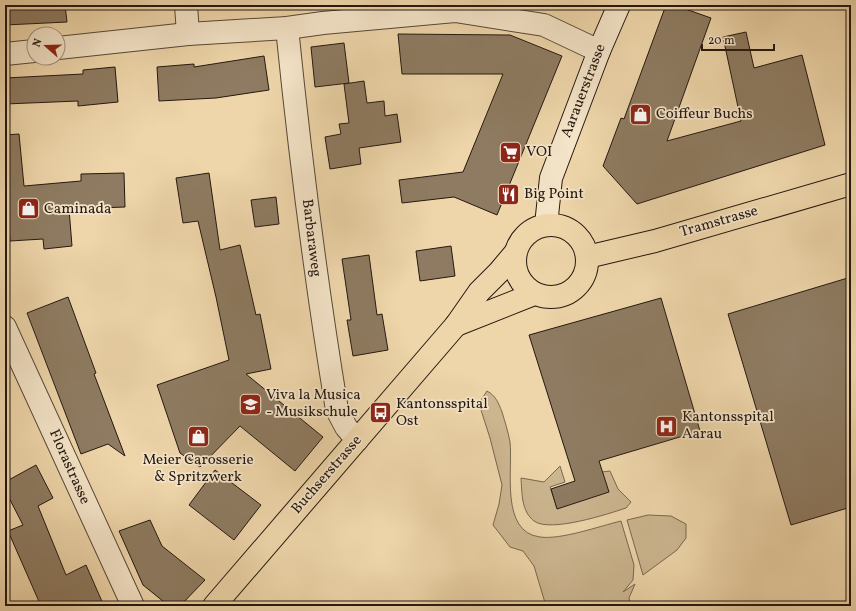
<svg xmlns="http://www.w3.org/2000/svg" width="856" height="611" font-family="Vollkorn,serif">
	<rect width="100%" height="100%" fill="#eed6aa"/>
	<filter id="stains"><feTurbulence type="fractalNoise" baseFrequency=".005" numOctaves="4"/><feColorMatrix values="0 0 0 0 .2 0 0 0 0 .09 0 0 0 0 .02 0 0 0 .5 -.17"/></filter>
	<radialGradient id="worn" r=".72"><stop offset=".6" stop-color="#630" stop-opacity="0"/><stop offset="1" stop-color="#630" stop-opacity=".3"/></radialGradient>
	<g fill="#ccb690" stroke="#786750">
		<path d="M487,391c9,5 11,11 15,21 3,10 6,19 8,30 3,28 -10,90 30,95 21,3 60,-11 81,-16l13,44 -1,15 -10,12 12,-8 -6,14 2,8h-85l-12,-40 -11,-15 -13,-4 -17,-22 6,-21 3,-19 -12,-47 -10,-31 1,-7z"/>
		<path d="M560,466l5,16 -15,5 7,21 45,-36 8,-1 8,18 13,13 -5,6c-18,6 -76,25 -92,13 -13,-10 -12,-29 -13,-43l23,4z"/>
		<polygon points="648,515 671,516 686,524 686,538 677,550 643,575 627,520"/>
	</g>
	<g fill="#8e7b61" stroke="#251811">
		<polygon points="5,5 65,5 67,22 5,25"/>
		<polygon points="666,5 674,5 711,18 667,141 741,121 723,37 746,32 754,68 802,55 825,145 637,204 603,166 621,118 624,119"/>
		<polygon points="398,34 510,35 562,56 497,215 454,197 402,203 399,180 463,172 503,74 402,74"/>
		<polygon points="344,43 349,83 315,87 311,47"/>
		<polygon points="264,56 269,90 216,98 159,101 157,67 194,64 194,67"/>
		<polygon points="115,67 118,102 78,106 78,101 5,104 5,78 83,74 83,70"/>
		<polygon points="364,81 367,103 384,101 385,116 397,114 401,142 359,148 361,164 330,169 325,137 341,134 339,124 349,123 344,84"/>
		<polygon points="19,134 24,186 81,181 81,174 124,173 125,207 69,209 72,246 44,249 43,239 10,241 5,182 5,135"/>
		<polygon points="209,173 220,250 240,245 256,315 260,314 271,369 246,374 323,437 295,471 240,426 200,467 180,453 157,385 229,360 216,297 198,221 183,223 176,178"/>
		<polygon points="276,197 279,224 255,227 251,200"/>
		<polygon points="451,246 455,276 420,281 416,251"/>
		<polygon points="369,255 377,315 382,314 388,350 353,356 347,320 351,320 342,259"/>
		<polygon points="851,277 851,507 791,525 728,314"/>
		<polygon points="68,297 96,373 94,374 125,456 108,444 81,454 27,313"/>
		<polygon points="661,298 700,431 599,461 609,492 557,509 551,489 575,481 529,335"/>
		<polygon points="36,465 53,498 38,506 66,575 86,565 104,606 41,606 8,531 23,525 5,490 5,482"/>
		<polygon points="215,470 261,505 234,540 189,505"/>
		<polygon points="150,520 162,546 205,580 180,606 169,606 143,585 119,531"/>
	</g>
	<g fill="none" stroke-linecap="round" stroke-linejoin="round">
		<defs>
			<g id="minor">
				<polyline points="186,5 188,34"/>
				<path d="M287,28c13,128 29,255 50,382l9,17 11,13"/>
				<polyline points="58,48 188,34 287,28 323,23 455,11 544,25 599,51"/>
				<polyline points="5,54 34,51"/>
				<polyline points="5,327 133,606"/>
			</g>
			<polyline id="secondary" points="546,225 551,178 599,51 619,5"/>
			<g id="primary">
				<circle cx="551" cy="261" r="36"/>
				<polyline points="587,257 655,241 851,184"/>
				<polyline points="456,325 534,294"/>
				<polyline points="214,606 456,325 479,292 499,272 515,253"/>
			</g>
		</defs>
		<use href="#minor" stroke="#574837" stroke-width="24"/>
		<use href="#secondary" stroke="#251811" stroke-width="24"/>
		<use href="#primary" stroke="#251811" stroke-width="24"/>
		<use href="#minor" stroke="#f4e4c8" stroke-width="22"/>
		<use href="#secondary" stroke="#f4e4c8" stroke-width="22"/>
		<use href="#primary" stroke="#eed6aa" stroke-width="22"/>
	</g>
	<defs>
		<symbol id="shop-square" viewBox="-11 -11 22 22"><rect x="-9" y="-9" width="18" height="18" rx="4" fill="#8f2418" stroke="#f4e4c8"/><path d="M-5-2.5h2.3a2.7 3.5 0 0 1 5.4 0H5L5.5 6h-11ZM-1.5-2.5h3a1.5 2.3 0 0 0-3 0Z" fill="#fff"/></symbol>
		<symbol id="supermarket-square" viewBox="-11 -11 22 22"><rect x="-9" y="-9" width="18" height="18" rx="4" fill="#8f2418" stroke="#f4e4c8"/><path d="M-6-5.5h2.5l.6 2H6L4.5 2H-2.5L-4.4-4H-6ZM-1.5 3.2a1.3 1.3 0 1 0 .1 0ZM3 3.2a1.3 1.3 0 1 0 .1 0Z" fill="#fff"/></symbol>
		<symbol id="restaurant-square" viewBox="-11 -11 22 22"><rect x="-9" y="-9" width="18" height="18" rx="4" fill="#8f2418" stroke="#f4e4c8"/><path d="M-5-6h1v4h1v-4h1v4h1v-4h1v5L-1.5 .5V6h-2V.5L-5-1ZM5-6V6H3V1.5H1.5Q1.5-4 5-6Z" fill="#fff"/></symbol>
		<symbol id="school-square" viewBox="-11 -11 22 22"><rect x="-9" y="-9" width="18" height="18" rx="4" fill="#8f2418" stroke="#f4e4c8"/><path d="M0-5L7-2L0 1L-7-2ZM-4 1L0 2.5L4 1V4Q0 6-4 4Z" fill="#fff"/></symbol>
		<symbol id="bus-square" viewBox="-11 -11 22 22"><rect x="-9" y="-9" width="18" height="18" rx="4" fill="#8f2418" stroke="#f4e4c8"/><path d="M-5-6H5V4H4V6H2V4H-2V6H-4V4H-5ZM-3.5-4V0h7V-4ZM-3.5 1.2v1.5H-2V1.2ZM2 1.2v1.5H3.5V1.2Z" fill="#fff"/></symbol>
		<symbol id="hospital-square" viewBox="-11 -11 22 22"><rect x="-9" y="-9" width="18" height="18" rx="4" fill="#8f2418" stroke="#f4e4c8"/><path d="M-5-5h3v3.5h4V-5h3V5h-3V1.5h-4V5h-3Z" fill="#fff"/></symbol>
	</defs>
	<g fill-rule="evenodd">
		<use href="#shop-square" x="628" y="102" width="25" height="25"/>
		<use href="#supermarket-square" x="498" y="140" width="25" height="25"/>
		<use href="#restaurant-square" x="496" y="182" width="25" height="25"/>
		<use href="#shop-square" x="16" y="196" width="25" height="25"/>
		<use href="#school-square" x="238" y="392" width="25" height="25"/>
		<use href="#bus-square" x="368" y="400" width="25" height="25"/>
		<use href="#hospital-square" x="654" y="414" width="25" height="25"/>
		<use href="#shop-square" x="186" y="424" width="25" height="25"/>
	</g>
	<g text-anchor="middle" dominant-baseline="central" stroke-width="3.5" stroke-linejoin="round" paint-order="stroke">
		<g font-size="15" fill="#251811" stroke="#f4e4c8">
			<text transform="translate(584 91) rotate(-69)">Aarauerstrasse</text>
			<text transform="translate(719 222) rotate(-16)">Tramstrasse</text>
			<text transform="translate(311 238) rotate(83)">Barbaraweg</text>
			<text transform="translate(69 467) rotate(66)">Florastrasse</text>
			<text transform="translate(327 475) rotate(-49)">Buchserstrasse</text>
		</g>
		<g font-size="15" fill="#251811" stroke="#f4e4c8" text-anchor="start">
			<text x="656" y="114">Coiffeur Buchs</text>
			<text x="526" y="152">VOI</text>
			<text x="524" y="194">Big Point</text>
			<text x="44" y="209">Caminada</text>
			<text x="266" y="395">Viva la Musica<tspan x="266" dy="17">- Musikschule</tspan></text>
			<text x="396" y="404">Kantonsspital<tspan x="396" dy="17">Ost</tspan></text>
			<text x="682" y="417">Kantonsspital<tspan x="682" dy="17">Aarau</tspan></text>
			<text x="198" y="460" text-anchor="middle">Meier Carosserie<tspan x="198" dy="17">&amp; Spritzwerk</tspan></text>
		</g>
	</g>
	<rect width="856" height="611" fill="none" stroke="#eed6aa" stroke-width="20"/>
	<rect x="6" y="6" width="844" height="599" fill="none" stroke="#251811" stroke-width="2"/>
	<rect x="10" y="10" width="836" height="591" fill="none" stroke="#251811"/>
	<g transform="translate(46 46) rotate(290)"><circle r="19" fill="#f4e4c8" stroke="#a1927f"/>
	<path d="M0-3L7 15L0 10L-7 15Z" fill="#8f2418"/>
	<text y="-6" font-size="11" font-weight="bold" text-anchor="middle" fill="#251811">N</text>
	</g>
	<path d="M702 44v6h72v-6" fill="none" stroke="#251811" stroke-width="2"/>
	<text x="708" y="44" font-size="12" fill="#251811" stroke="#f4e4c8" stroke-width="3" paint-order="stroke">20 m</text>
	<rect width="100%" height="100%" filter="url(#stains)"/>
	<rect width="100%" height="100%" fill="url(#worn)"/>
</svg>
